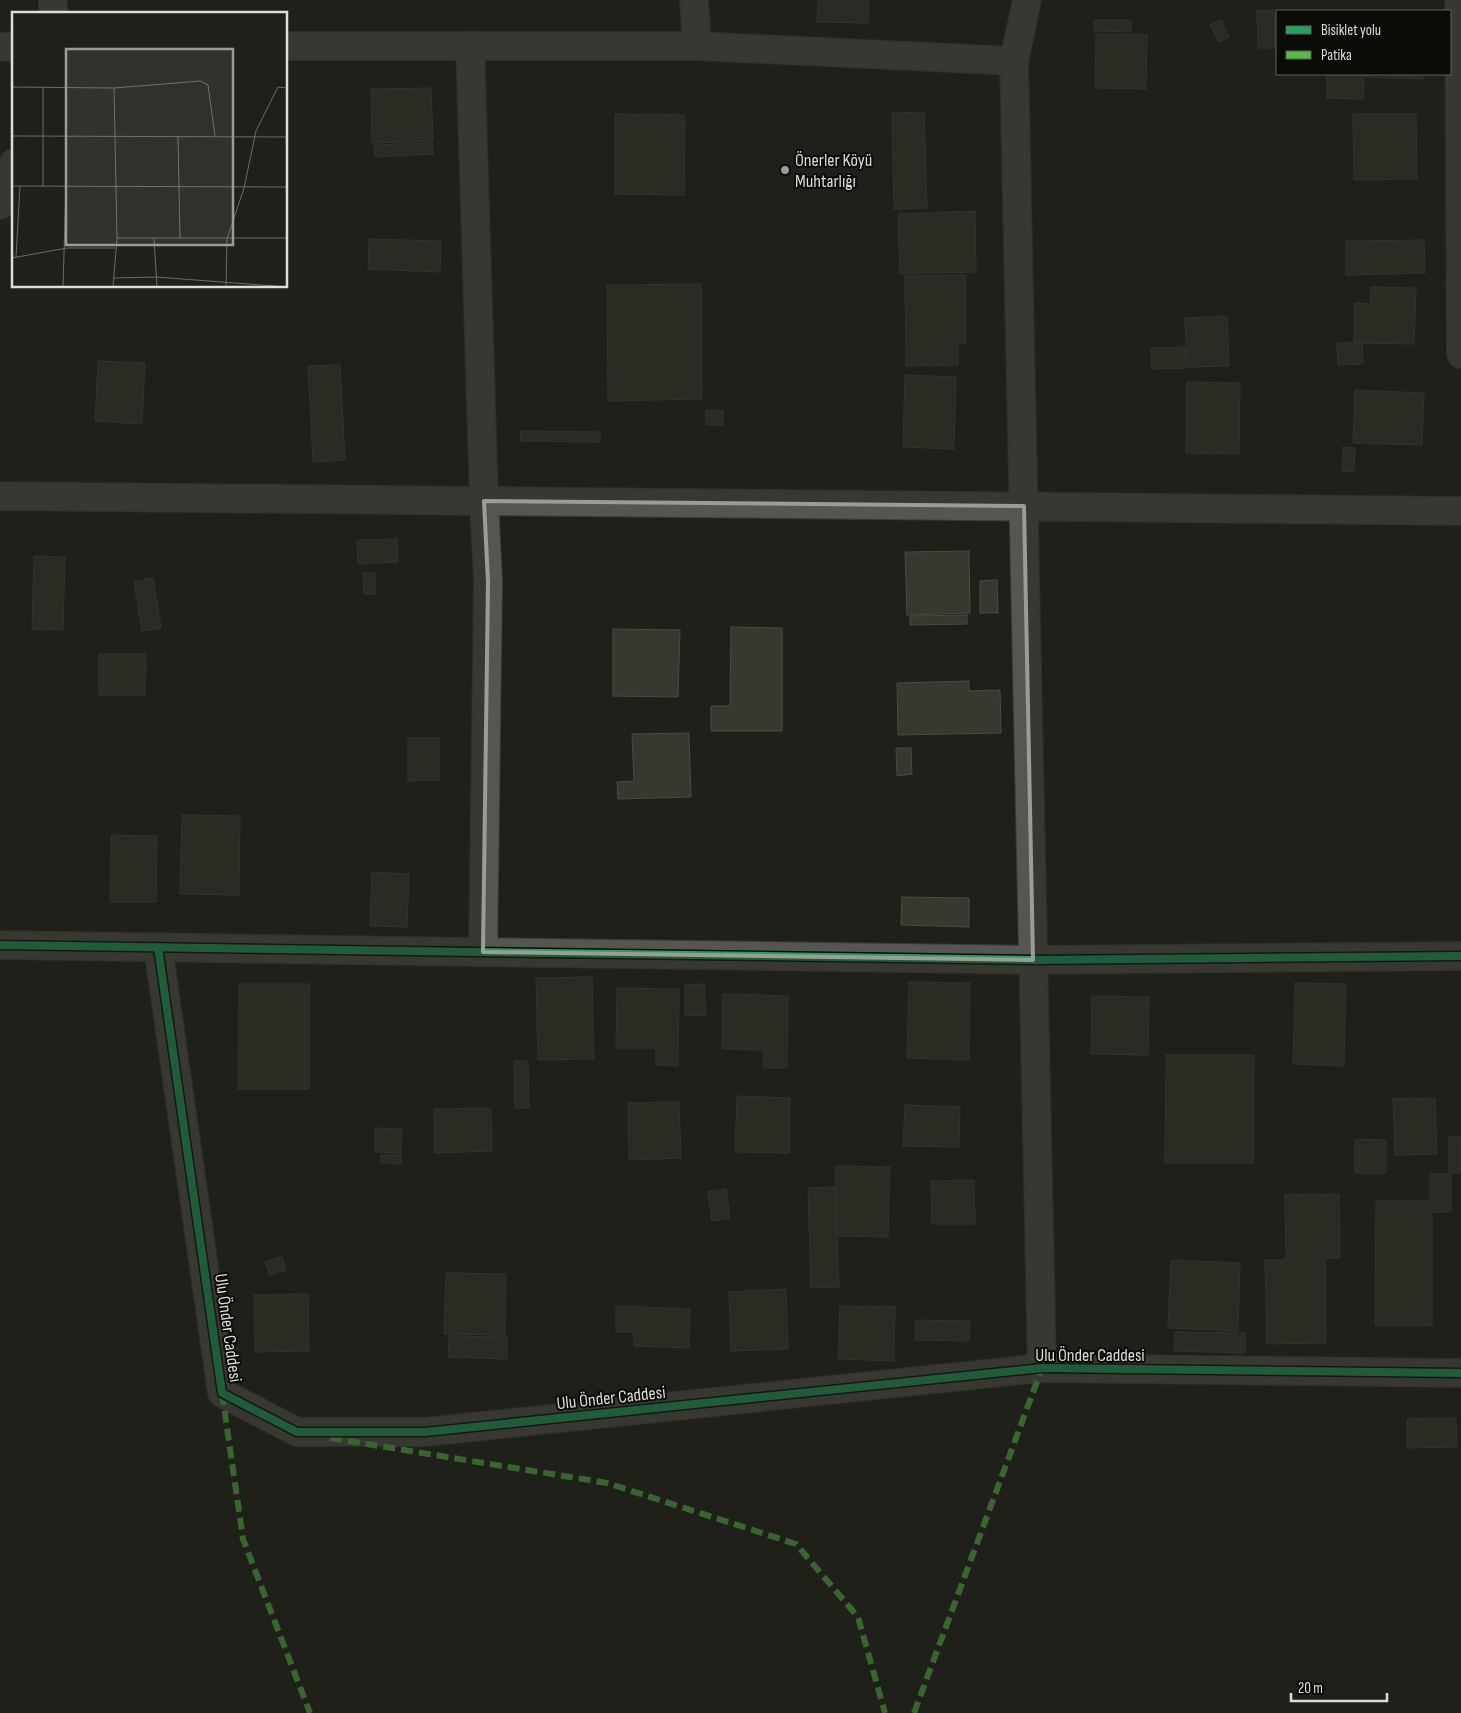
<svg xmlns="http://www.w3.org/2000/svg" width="1461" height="1713" font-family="'Sofia Sans Condensed',sans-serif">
	<rect width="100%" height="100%" fill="#20201b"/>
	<g fill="#37382e" stroke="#4a4a46">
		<polygon points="818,0 868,0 868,23 817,22"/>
		<polygon points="1274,10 1275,48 1258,48 1257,11"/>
		<polygon points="1094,20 1131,20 1131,32 1094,31"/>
		<polygon points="1221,20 1229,37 1219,42 1210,25"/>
		<polygon points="1096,34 1147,35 1146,89 1095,88"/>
		<polygon points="1327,74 1423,74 1423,79 1364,77 1363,99 1327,98"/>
		<polygon points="431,88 433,141 372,143 371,89"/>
		<polygon points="924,112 927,208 894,209 892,113"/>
		<polygon points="615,114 685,115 684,195 615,194"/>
		<polygon points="1353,114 1416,114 1417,179 1354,180"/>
		<polygon points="432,143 433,154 375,157 374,145"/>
		<polygon points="975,211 976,272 900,274 898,214"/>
		<polygon points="369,239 441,241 440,272 368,269"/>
		<polygon points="1424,240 1425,273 1346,275 1346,241"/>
		<polygon points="965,275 966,343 958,343 958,365 906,366 905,276"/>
		<polygon points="701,284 702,399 608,401 607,285"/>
		<polygon points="1371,287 1416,288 1414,344 1354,343 1355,303 1371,304"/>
		<polygon points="1227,316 1229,366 1187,367 1185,318"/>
		<polygon points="1362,342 1363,364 1338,365 1337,343"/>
		<polygon points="1185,347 1185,368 1152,369 1151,348"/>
		<polygon points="98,361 145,363 142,424 95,421"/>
		<polygon points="340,365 345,460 313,462 308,366"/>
		<polygon points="905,375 956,377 954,449 903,447"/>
		<polygon points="1187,382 1240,383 1239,454 1186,453"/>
		<polygon points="1355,390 1424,393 1422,445 1353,443"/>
		<polygon points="706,410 723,411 723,425 706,425"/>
		<polygon points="521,431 600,432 600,442 520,441"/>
		<polygon points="1343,447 1355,448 1354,472 1342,471"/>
		<polygon points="397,539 398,562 358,564 357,540"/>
		<polygon points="969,551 970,613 907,615 905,552"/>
		<polygon points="34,556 65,557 63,630 32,629"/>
		<polygon points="363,573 375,573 375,594 364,594"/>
		<polygon points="153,578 161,628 142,631 134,582"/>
		<polygon points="997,580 998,613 980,613 980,581"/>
		<polygon points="967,615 967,624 910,625 910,616"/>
		<polygon points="731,627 782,628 782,731 711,731 711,706 730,706"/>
		<polygon points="613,629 680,630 678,697 613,696"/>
		<polygon points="99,654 146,654 145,695 99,695"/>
		<polygon points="969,681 969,691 1000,690 1001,733 898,735 897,683"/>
		<polygon points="689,733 691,797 618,799 617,782 634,781 632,734"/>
		<polygon points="408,738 439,738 439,780 408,781"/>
		<polygon points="896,748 911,748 912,774 897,776"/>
		<polygon points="182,815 240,816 239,895 180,894"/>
		<polygon points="111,835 157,836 156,902 110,902"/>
		<polygon points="372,872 409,874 407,927 370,926"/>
		<polygon points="902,897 969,898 969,927 901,925"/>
		<polygon points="592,977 594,1059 538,1060 536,978"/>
		<polygon points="909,982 970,983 969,1060 907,1058"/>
		<polygon points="1295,983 1346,984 1344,1066 1293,1064"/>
		<polygon points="239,984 309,984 309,1089 238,1089"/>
		<polygon points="704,984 706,1015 685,1016 685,985"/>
		<polygon points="617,988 679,989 678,1066 656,1065 656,1048 616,1048"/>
		<polygon points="723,994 788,996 787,1068 764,1068 764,1050 722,1049"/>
		<polygon points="1092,996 1149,997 1148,1055 1091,1054"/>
		<polygon points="1166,1055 1254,1055 1253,1163 1165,1163"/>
		<polygon points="514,1061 528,1061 529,1108 515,1108"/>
		<polygon points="737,1096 790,1098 789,1153 735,1152"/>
		<polygon points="1435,1098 1437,1154 1395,1155 1393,1099"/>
		<polygon points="679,1102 681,1158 629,1160 628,1103"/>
		<polygon points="905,1105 960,1107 959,1147 903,1146"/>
		<polygon points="491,1108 492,1151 435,1153 434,1109"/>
		<polygon points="375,1128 402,1129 401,1153 375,1152"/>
		<rect x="1449" y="1137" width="12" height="36"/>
		<polygon points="1355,1139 1386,1140 1386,1173 1355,1173"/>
		<polygon points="381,1155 401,1155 401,1164 381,1163"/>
		<polygon points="836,1166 890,1167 888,1237 835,1236"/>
		<polygon points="1430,1174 1451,1174 1451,1212 1432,1212 1432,1325 1375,1325 1376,1201 1430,1201"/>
		<polygon points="974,1180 975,1224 932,1224 931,1181"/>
		<polygon points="835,1187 839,1287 811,1288 808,1188"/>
		<polygon points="726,1189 730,1218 712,1221 708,1192"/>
		<polygon points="1339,1194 1340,1258 1325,1258 1326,1343 1267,1344 1265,1260 1286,1260 1285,1195"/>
		<polygon points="282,1257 286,1270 270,1275 265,1262"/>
		<polygon points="1171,1260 1240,1263 1238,1331 1168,1328"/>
		<polygon points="446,1273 506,1274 505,1335 444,1334"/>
		<polygon points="786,1289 788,1349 731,1351 729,1292"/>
		<polygon points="308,1294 309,1351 255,1352 254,1295"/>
		<polygon points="616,1306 690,1309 689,1348 634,1346 634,1332 616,1332"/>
		<polygon points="840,1306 895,1307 894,1361 838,1359"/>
		<polygon points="916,1320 970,1321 969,1341 915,1340"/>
		<polygon points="1175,1332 1245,1333 1245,1353 1174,1351"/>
		<polygon points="449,1336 507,1337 507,1359 448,1357"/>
		<polygon points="1456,1418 1457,1447 1407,1448 1407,1419"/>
	</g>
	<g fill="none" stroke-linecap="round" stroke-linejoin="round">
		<defs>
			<g id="minor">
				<polyline points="694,0 697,46"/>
				<polyline points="1027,0 1014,61 1042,1368"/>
				<polyline points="1459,0 1461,354"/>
				<polyline points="53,14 53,0"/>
				<polyline points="286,46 697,46 1014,61"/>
				<polyline points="470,46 484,501 488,582 483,952"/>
				<polyline points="0,47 14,46"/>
				<polyline points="0,205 14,163"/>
				<polyline points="0,496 1461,511"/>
				<polyline points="0,945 1033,960 1461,956"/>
				<polyline points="158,947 222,1393 297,1432 425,1432 1042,1368 1461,1373"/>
			</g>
		</defs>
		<use href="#minor" stroke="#3b3c38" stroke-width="30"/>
		<use href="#minor" stroke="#555551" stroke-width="28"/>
		<g stroke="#58b947" stroke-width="6" stroke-dasharray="12 6" stroke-linecap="butt">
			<polyline points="222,1393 243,1539 310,1713"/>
			<polyline points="330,1438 607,1483 796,1544 858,1617 885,1713"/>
			<polyline points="914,1713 1042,1368"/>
		</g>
		<defs>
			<g id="cycleway">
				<polyline points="0,945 1033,960 1461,956"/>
				<polyline points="158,947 222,1393 297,1432 425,1432 1042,1368 1461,1373"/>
			</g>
		</defs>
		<use href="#cycleway" stroke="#0b0c08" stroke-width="11"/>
		<use href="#cycleway" stroke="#20a55d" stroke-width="8"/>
	</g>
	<path d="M0 0H1461V1713H0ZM484,501l540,5 9,454 -550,-8 5,-370z" fill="#20201b" fill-opacity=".55" fill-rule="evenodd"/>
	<path fill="none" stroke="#9b9c95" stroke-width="4" stroke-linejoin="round" d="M484,501l540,5 9,454 -550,-8 5,-370z"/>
	<circle fill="#9b9c95" stroke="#0b0c08" stroke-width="2" cx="785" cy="170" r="5"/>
	<g text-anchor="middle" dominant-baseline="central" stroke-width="4" stroke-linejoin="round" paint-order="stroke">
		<g font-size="18" fill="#ddded7" stroke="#0b0c08" text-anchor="start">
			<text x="795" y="160">Önerler Köyü<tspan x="795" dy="21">Muhtarlığı</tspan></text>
		</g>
		<g font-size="18" fill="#ddded7" stroke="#0b0c08">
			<text transform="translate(228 1328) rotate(82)">Ulu Önder Caddesi</text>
			<text x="1090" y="1355">Ulu Önder Caddesi</text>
			<text transform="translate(611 1398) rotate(-6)">Ulu Önder Caddesi</text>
		</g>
	</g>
	<g transform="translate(12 12)">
		<rect width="275" height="275" fill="#20201b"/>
		<path fill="none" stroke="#6c6c66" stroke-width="1" d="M0,75l102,1 86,-7 8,4 7,51M0,124l275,1M166,124l2,103M0,174l275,1M31,174v-99M105,226h170M142,227l3,48M4,245l4,-71M0,246l55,-10h48M101,266l43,-1 131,10M51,275l3,-101M101,275l4,-49 -3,-150M214,275l1,-48 17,-51 12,-57 22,-44 9,1"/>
		<path fill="#9b9c95" fill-opacity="0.15" stroke="#9b9c95" stroke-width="2.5" d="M54,37h167v196h-167z"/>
		<rect width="275" height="275" fill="none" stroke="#ddded7" stroke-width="2.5"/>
	</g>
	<rect x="1276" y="10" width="175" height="65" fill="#0b0c08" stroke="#5f605b"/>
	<rect x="1286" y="26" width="25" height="8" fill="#20a55d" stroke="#5f605b"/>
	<text x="1321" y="35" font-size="15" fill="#ddded7">Bisiklet yolu</text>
	<rect x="1286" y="51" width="25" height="8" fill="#58b947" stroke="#5f605b"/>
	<text x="1321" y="60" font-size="15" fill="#ddded7">Patika</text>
	<path d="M1291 1693v8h96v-8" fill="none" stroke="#ddded7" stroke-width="2.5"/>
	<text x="1298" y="1693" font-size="15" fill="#ddded7" stroke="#0b0c08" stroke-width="4" paint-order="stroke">20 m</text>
</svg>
